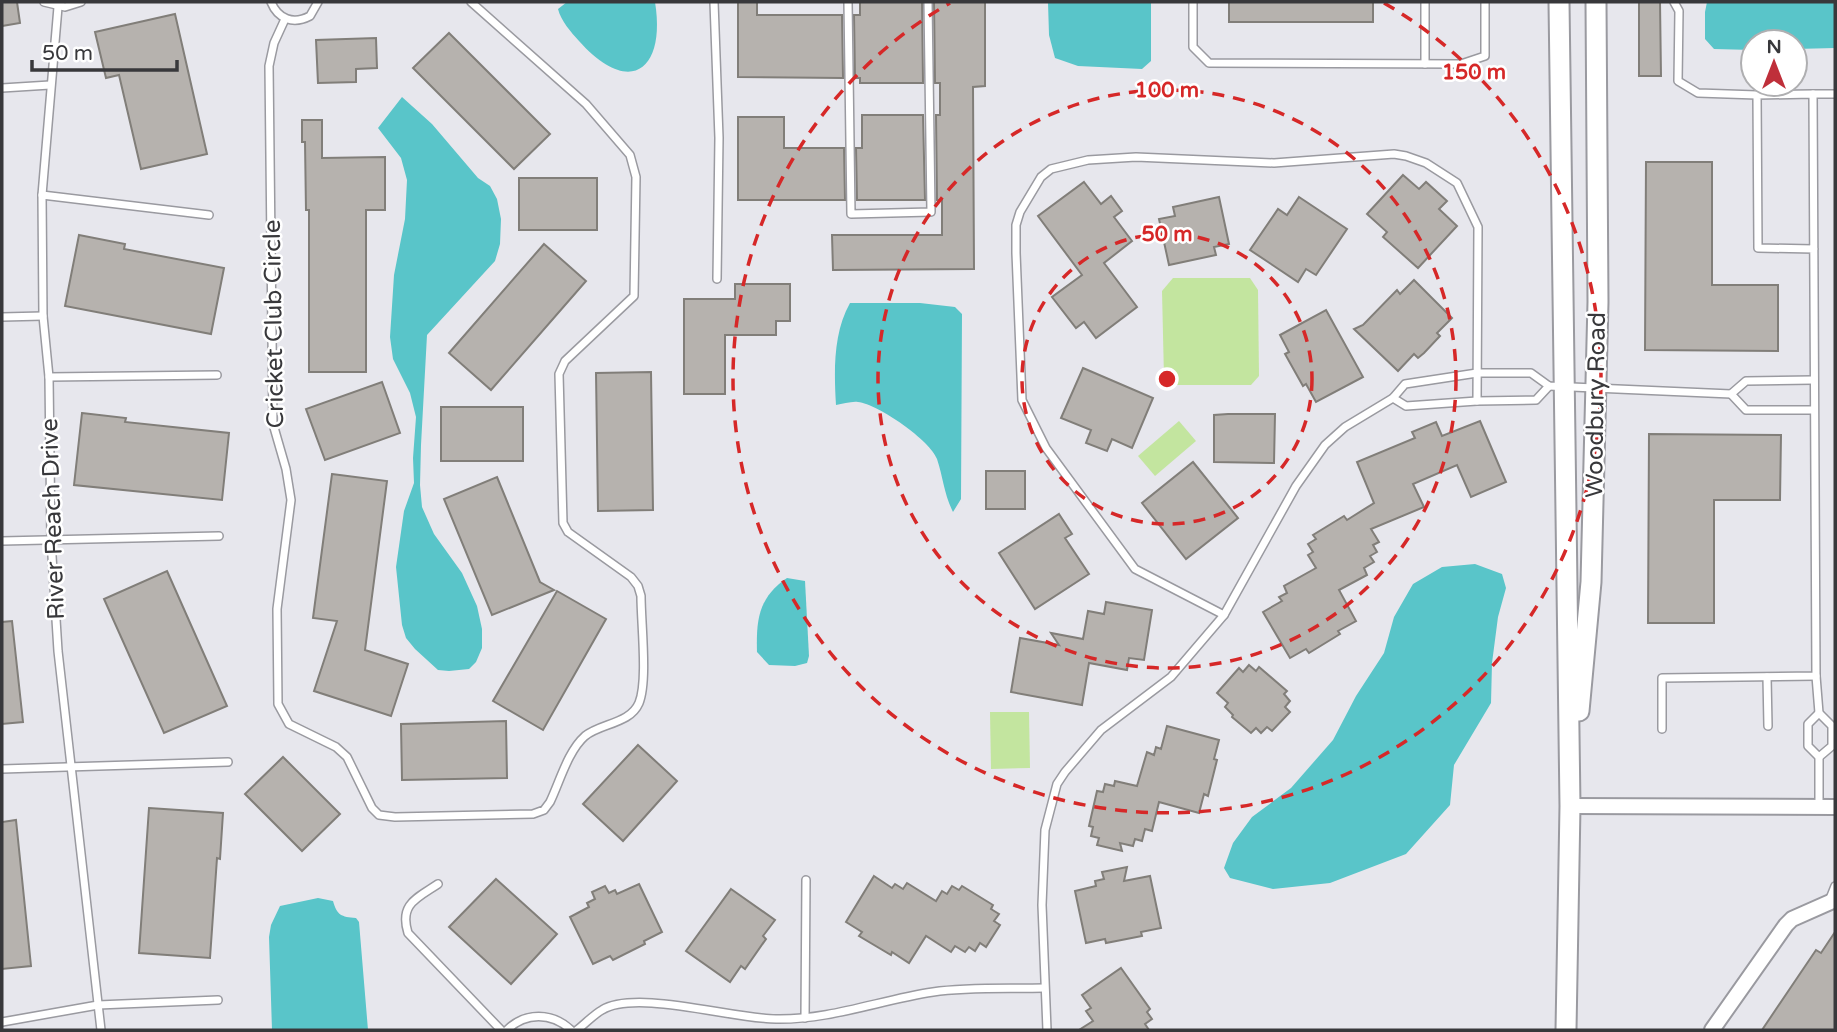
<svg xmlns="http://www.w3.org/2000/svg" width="1837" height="1032" font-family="'Varela Round',sans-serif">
	<rect width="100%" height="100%" fill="#e7e7ed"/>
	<g fill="#c3e59f">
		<polygon points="1173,278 1250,278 1258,290 1259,376 1251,385 1173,385 1164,378 1162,291"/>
		<polygon points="1179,421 1196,441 1155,476 1138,456"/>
		<polygon points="990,712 1029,712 1030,768 991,769"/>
	</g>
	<g fill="#59c5c9">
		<path d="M567,2h88c11,68 -25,96 -76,39 -8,-9 -18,-20 -21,-32z"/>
		<polygon points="1048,2 1151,2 1151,61 1142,69 1078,66 1055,58 1049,35"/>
		<polygon points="1707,2 1835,2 1835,48 1795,49 1795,42 1753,42 1753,50 1714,49 1705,39 1705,12"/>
		<polygon points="402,97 432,124 478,178 490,186 497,199 501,219 500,244 495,261 427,335 421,445 420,485 422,507 434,534 462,573 477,606 482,629 482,648 476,662 469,669 449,671 438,670 415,649 406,638 402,625 396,567 404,511 414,483 413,458 416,417 410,393 393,359 390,337 394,275 405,219 407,180 401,158 378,128"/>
		<path d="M850,303h70l35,4 7,7 -1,185 -8,13c-9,-18 -10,-35 -16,-53 -6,-18 -59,-55 -79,-57 -6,-1 -15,2 -22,3 -2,-33 -3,-72 14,-102z"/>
		<polygon points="1475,564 1502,574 1506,588 1498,617 1492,663 1491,703 1454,765 1450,805 1406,854 1330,883 1273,889 1230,878 1224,868 1233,843 1252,817 1291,788 1333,740 1356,696 1384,653 1394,617 1413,584 1442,567"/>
		<path d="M787,578l18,3 4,75 -2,7 -12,3 -26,-1 -12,-13c-1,-33 2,-55 30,-74z"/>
		<path d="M318,898l15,3c4,14 8,16 23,17l3,4 9,108h-96l-3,-93 2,-12 9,-19z"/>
	</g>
	<g fill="#b6b2ae" stroke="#817e79" stroke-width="2">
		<polygon points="2,2 17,2 20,23 2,26"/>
		<polygon points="738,2 757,2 757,15 842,15 843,78 738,77"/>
		<polygon points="860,2 922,2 923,83 860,83 860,78 855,78 854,15 860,15"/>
		<polygon points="934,2 985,2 985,86 973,87 974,269 833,270 832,235 942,235 942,200 937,200 936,115 940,115 940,83 935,83"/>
		<rect x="1229" y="2" width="144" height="20"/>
		<polygon points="1639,2 1660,2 1661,76 1639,76"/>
		<polygon points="175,14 207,154 141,169 119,75 106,78 95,32"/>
		<polygon points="449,33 550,134 514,169 413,68"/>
		<polygon points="376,38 377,68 356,69 356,82 318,83 316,40"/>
		<polygon points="862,115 923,115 925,200 857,200 856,148 862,148"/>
		<polygon points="738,117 784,117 784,148 844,148 845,200 738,200"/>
		<polygon points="302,120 322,120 322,158 385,157 385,210 366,210 366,372 309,372 309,210 306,210 305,142 302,142"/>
		<polygon points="1646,162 1712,162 1712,285 1778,285 1778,351 1645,350"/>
		<polygon points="1403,175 1419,189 1426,182 1447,201 1439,209 1457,226 1418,268 1383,237 1387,232 1367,214"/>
		<rect x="519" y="178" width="78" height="52"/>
		<polygon points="1084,182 1101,204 1111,196 1122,211 1114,217 1132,241 1104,263 1137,307 1096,338 1084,322 1076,328 1052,297 1082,275 1038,216"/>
		<polygon points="1219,197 1229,244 1214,247 1216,255 1169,265 1159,219 1175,216 1173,207"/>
		<polygon points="1299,197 1347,229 1316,275 1306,269 1298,282 1250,250 1278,209 1287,215"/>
		<polygon points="79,235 125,244 124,249 224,268 211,334 65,306"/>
		<polygon points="544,244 586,281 491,390 449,353"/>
		<polygon points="1414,280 1452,318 1437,333 1440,336 1424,353 1418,358 1414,354 1398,371 1354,329 1363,325 1397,290 1400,294"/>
		<polygon points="735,284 790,284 790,321 776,321 776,335 725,335 725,394 684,394 684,299 735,299"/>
		<polygon points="1326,310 1363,377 1316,402 1306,384 1303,386 1285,354 1289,352 1280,335"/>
		<polygon points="1083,368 1153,398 1132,448 1112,439 1107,451 1086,443 1091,430 1061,418"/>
		<polygon points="651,372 653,510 598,511 596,373"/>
		<polygon points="382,382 400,433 325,460 306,409"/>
		<rect x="441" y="407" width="82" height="54"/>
		<polygon points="82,413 126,418 125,422 229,433 222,500 74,485"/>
		<polygon points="1228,414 1275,414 1274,463 1214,462 1214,415"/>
		<polygon points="1480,421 1506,482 1471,497 1457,465 1413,484 1424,507 1371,529 1379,542 1373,545 1377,552 1370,556 1374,562 1364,568 1367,575 1339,590 1356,621 1338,631 1340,634 1309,653 1306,649 1290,658 1263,612 1282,601 1279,597 1287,593 1284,586 1316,568 1308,555 1313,552 1308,544 1316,539 1313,535 1344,516 1347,520 1374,503 1357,462 1415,438 1412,432 1436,422 1442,436"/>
		<polygon points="1649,434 1781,435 1780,500 1714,500 1714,623 1648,623"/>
		<polygon points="1193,462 1238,518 1186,559 1142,503"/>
		<rect x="986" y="471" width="39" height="38"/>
		<polygon points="332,474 387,481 365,650 408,664 391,716 314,691 337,621 313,618"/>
		<polygon points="497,477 540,582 554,590 492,615 444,499"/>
		<polygon points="1059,514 1072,534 1065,538 1089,574 1035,609 999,553"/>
		<polygon points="167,571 227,706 164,733 104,599"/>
		<polygon points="557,591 606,619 543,730 493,701"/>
		<polygon points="1106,602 1152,610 1144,660 1129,658 1127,670 1089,663 1082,705 1011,692 1020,638 1059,645 1051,633 1083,639 1088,611 1104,614"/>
		<polygon points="12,621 23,722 2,724 2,622"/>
		<polygon points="1249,665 1256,671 1259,667 1287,691 1284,694 1290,701 1285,707 1290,712 1272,731 1267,727 1261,733 1256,728 1251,733 1232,717 1233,715 1225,707 1228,703 1217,693 1239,668 1243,672"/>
		<polygon points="506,721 507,778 402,780 401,724"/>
		<polygon points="1167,726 1219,740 1214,759 1217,760 1208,796 1204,794 1199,813 1159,802 1152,831 1145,829 1142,841 1135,839 1133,846 1120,843 1122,851 1097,845 1099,838 1091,836 1093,827 1089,826 1097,791 1103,792 1105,784 1114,786 1115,781 1137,786 1147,752 1154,755 1156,747 1161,749"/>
		<polygon points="638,745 677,781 623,841 583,804"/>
		<polygon points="283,757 340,814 302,851 245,794"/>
		<polygon points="149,808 223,813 220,859 217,858 210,958 139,953"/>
		<polygon points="16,820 31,966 2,969 2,822"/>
		<polygon points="1127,867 1124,881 1150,876 1161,928 1141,932 1142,936 1106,943 1105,939 1086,943 1075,891 1096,886 1095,881 1104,879 1102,872"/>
		<polygon points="874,876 892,888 895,884 903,889 907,883 936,901 942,891 947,894 952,886 959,890 962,886 993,905 991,909 999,914 994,921 1000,925 986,947 980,943 975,951 969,947 965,952 955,946 951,952 926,936 909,963 892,952 891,955 859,936 862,932 846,922"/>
		<polygon points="496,879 557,934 511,984 449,927"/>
		<polygon points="639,884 662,932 644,941 645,944 613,960 610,956 593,964 570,917 589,907 587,903 595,899 592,892 605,886 609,893 615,890 617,894"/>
		<polygon points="731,889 775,920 763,936 766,939 745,969 741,966 730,982 686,951"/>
		<polygon points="1835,932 1835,1030 1762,1030 1816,950 1821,953"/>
		<polygon points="1121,968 1150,1009 1147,1012 1152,1019 1145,1024 1149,1030 1079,1030 1093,1021 1086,1011 1091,1008 1082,995"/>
	</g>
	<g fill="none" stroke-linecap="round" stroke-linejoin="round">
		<defs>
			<g id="service">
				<polyline points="44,2 65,7 81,2"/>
				<path d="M271,2c7,17 22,23 39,14l8,-14"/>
				<polyline points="714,2 719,138 717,279"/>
				<polyline points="848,2 851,214 931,212 928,2"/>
				<polyline points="1193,2 1193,47 1209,63 1461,64 1485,56 1485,2"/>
				<polyline points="1425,2 1425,64"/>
				<polyline points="1674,2 1679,11 1678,81 1698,93 1757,95"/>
				<polyline points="58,7 42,195 43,316 49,377 51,540 58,651 101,1030"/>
				<path d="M285,19l-11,24 -5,23 4,358 13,45 5,31 -14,109 1,95 11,20 47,23 11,10 25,51 7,7 16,2 138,-3 11,-4 6,-8c10,-21 18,-51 35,-66 16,-13 45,-12 54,-33 9,-22 2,-80 2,-107l-3,-10 -7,-9 -63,-45 -5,-9 -4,-149 6,-13 69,-65 2,-119 -6,-22 -44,-51 -115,-102"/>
				<polyline points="2,88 50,85"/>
				<polyline points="1813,94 1835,94"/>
				<polyline points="42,195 209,215"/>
				<polyline points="2,317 43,316"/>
				<polyline points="49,377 217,375"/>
				<polyline points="1731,394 1746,410 1813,410"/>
				<polyline points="1393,398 1406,406 1477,401 1536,400 1549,386"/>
				<polyline points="2,541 219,536"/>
				<polyline points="1224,615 1135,569 1046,448 1022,400 1016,253 1016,225 1020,212 1041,177 1051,169 1088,160 1136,157 1274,163 1394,154 1406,156 1426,163 1457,183 1478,227 1477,401"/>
				<polyline points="1816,676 1819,713 1832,726 1832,746 1819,757"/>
				<polyline points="1767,677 1768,726"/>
				<polyline points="1819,713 1808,724 1808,746 1819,757 1819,807"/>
				<path d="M1662,729v-51l154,-2c-2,-194 -1,-388 -3,-582l-56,1 1,153 56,1"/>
				<polyline points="2,769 228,762"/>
				<path d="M438,884c-21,14 -39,20 -30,49l93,97"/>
				<polyline points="1829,901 1835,886"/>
				<polyline points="805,1018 806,880"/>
				<polyline points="2,1022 98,1005 218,1000"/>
				<path d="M507,1030c18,-18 45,-18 64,0"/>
				<path d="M577,1030c8,-6 16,-15 25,-20 34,-21 131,9 174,9 54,1 104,-19 157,-27 36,-5 74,-3 111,-4"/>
				<polyline points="1047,1030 1042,905 1045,830 1057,784 1065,772 1101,730 1171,677 1224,615 1296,486 1325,445 1345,427 1393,398 1405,384 1477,373 1531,373 1549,386 1731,394 1746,381 1813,380"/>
			</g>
			<g id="minor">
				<polyline points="1570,806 1835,807"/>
				<polyline points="1712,1030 1786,925 1792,919 1835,900"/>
			</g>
			<g id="tertiary">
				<polyline points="1559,2 1570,806 1566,1030"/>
				<polyline points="1579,711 1591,582 1598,302 1596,2"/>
			</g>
		</defs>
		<use href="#service" stroke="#9a9aa0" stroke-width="10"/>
		<use href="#minor" stroke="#9a9aa0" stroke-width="18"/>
		<use href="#tertiary" stroke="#9a9aa0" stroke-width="23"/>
		<use href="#service" stroke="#fff" stroke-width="7"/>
		<use href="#minor" stroke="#fff" stroke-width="14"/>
		<use href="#tertiary" stroke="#fff" stroke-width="19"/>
	</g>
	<g fill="none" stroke="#d62828" stroke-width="3.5" stroke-dasharray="12 9">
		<circle cx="1167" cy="379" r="145"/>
		<circle cx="1167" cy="379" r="289"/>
		<path d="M1384 3A434 434 0 1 1 950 3"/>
	</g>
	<g text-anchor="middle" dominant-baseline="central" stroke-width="5" stroke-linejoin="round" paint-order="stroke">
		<g font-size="24" fill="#38383b" stroke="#fff">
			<text transform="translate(274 324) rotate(-91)">Cricket Club Circle</text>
			<text transform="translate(1596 405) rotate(-89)">Woodbury Road</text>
			<text transform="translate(53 519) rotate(-92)">River Reach Drive</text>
		</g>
	</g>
	<circle cx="1167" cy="379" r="10" fill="#d62828" stroke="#fff" stroke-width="3.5"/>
	<g font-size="21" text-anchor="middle" font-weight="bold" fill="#d62828" stroke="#fff" stroke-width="5" stroke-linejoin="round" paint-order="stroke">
		<text x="1474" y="79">150 m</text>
		<text x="1167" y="97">100 m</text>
		<text x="1167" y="241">50 m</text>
	</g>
	<rect width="1837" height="1032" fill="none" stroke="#38383b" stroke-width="7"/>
	<g transform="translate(1774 63)"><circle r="33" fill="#ffffff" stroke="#afafb1" stroke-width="2"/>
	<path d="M0-5L12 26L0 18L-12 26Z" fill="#bf2f3a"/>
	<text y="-10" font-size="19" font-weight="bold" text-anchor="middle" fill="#38383b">N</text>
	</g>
	<path d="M32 60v10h145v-10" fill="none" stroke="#38383b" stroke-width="3.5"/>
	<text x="42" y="60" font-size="21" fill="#38383b" stroke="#ffffff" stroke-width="5" paint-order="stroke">50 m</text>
</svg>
